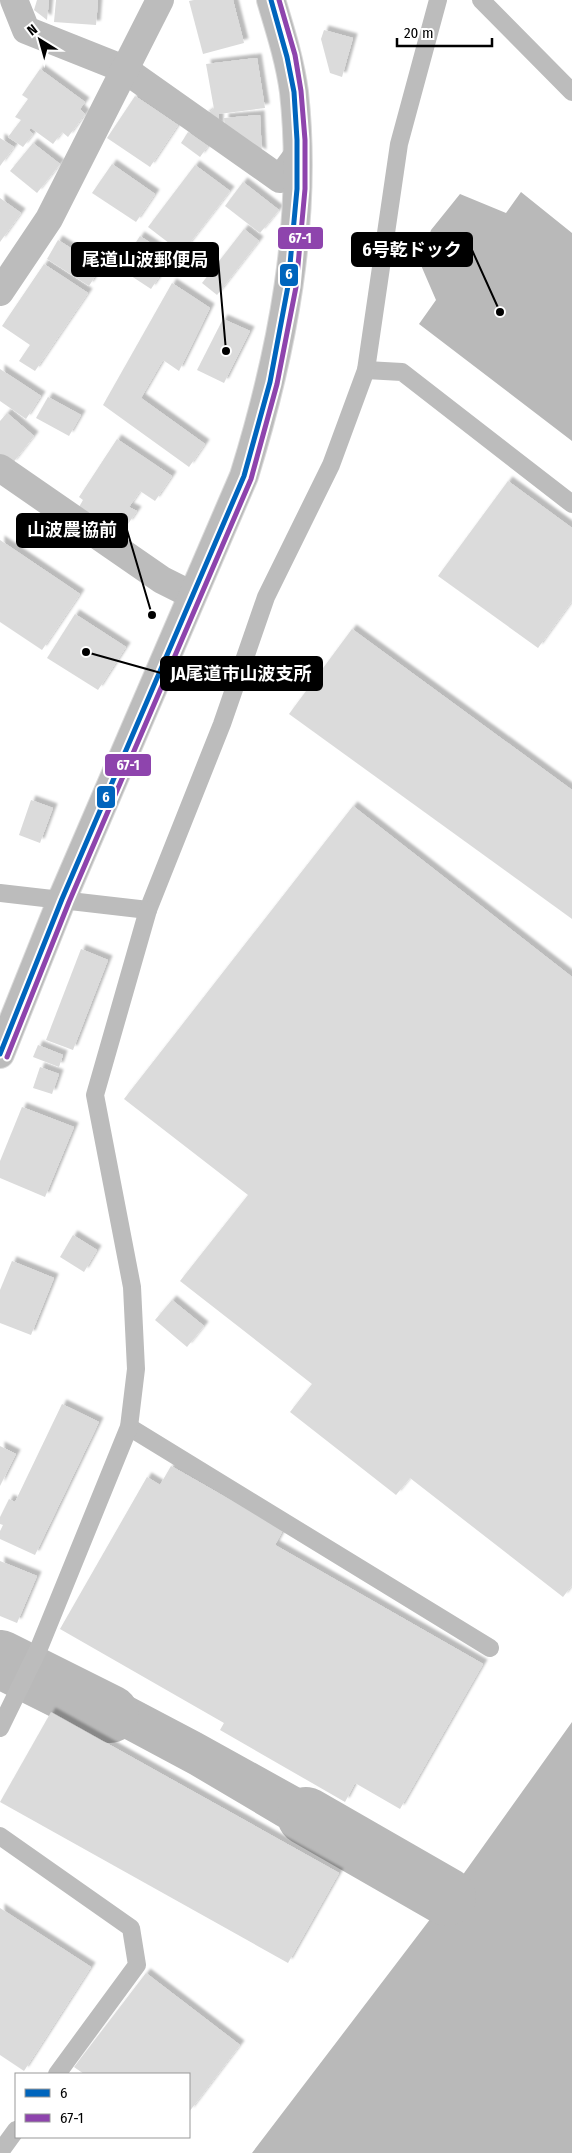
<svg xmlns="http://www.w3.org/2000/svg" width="572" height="2153" font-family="'Fira Sans Condensed','Noto Sans JP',sans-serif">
	<defs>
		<filter id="shadow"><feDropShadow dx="4.5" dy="-4.5" stdDeviation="1" flood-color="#0004"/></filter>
	</defs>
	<rect width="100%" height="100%" fill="#fff"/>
	<g fill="#b9b9b9">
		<polygon points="521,192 572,233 572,441 419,324 436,300 420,263 431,230 460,194 506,213"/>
		<polygon points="51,1654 201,1733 387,1836 364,1877 190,1774 35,1691"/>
		<polygon points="572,1722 572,2153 252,2153 447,1897"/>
	</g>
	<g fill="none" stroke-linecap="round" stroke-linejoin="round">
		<g stroke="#b9b9b9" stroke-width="58">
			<polyline points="0,1659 110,1714"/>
			<polyline points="306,1816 447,1897"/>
		</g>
	</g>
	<g fill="#dbdbdb" filter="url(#shadow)">
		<polygon points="37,0 49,0 47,20 34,10"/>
		<polygon points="56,0 98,0 96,25 54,22"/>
		<polygon points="194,0 233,0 244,43 203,54 189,1"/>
		<polygon points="324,30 353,38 342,77 330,73 321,39"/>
		<polygon points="257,58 265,108 219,114 219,129 204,116 214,109 206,64"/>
		<polygon points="40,69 85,102 80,109 85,114 68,137 62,132 53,144 31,128 29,130 33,134 23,147 8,137 21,120 15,117 28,99 22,95"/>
		<polygon points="135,96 178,125 150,167 107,138"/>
		<polygon points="260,115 262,154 225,131 224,118"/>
		<polygon points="188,132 208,146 200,157 181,143"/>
		<polygon points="0,138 14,147 0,166"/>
		<polygon points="33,143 60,164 37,193 10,171"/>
		<polygon points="112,164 155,194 136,222 92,193"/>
		<polygon points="195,165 230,191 182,253 148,227"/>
		<polygon points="243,182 279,210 260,233 225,206"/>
		<polygon points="0,198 21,213 0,242"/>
		<polygon points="244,229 259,241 217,295 202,283"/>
		<polygon points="140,236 172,257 151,289 119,268"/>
		<polygon points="58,240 101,267 89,286 47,259"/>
		<polygon points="44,264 88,293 35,371 19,361 30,345 2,326"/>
		<polygon points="172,283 210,308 179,371 163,360 141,398 205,444 189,467 103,405"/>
		<polygon points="223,319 250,331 224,383 197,370"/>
		<polygon points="0,369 41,396 26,419 0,401"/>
		<polygon points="48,397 81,415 69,436 36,418"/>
		<polygon points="7,413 34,436 12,464 0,454 0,421"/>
		<polygon points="117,439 172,476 155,501 140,491 129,507 137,511 128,524 123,520 115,531 79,507 83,500 79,497"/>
		<polygon points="508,481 572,528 572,601 538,648 438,576"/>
		<polygon points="0,540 80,594 42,650 0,622"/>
		<polygon points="75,614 126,647 98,690 47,658"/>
		<polygon points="352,629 572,790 572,919 289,714"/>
		<polygon points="31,800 53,808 40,843 19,835"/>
		<polygon points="353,806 572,977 572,1585 563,1597 410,1478 396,1495 290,1412 312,1384 180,1281 248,1195 124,1099"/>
		<polygon points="81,949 108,960 73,1050 46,1040"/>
		<polygon points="38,1045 63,1055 59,1067 33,1057"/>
		<polygon points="40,1067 59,1074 52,1094 33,1088"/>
		<polygon points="22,1107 74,1127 45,1197 0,1178 0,1161"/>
		<polygon points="73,1235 97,1250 84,1272 60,1257"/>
		<polygon points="12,1261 54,1278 31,1335 0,1323 0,1290"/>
		<polygon points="172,1300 204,1326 187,1347 155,1320"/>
		<polygon points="62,1404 99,1422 35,1555 0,1539 0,1531 3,1525 0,1524 0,1517 9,1499 15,1502"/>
		<polygon points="0,1446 16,1454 0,1486"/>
		<polygon points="171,1466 283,1530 275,1545 483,1664 400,1809 355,1783 345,1802 220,1730 224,1723 60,1629 147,1477 160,1485"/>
		<polygon points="0,1561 37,1576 17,1623 0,1616"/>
		<polygon points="51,1712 339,1873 288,1963 0,1802"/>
		<polygon points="0,1908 91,1967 24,2071 0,2055"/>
		<polygon points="146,1973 240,2045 189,2112 189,2074 84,2074 74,2067"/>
	</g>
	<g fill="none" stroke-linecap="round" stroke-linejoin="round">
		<defs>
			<path id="trunk" d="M0,1054l62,-155 182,-423c38,-123 64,-255 50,-384 -4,-31 -14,-62 -23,-92"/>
		</defs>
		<use href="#trunk" stroke="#dbdbdb" stroke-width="30"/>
		<g stroke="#bcbcbc" stroke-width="18">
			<polyline points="481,0 572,92"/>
			<polyline points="366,370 402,372 572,504"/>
			<polyline points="0,893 148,910 222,724 266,597 331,465 366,370 399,144 438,0"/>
			<polyline points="129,1427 490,1648"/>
			<polyline points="0,1728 39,1648 129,1427 136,1369 132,1287 95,1095 148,910"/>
			<polyline points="0,1836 131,1928 137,1965 57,2074"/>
			<polyline points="0,2152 16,2130"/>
		</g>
		<g stroke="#bcbcbc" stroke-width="28">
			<polyline points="14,0 26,30 124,69 280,179 297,156"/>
			<polyline points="0,292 49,219 160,0"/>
			<polyline points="0,468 162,580 192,595"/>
		</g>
		<use href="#trunk" stroke="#bcbcbc" stroke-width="28"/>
		<defs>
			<polyline id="bus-1" points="0,1054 62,899 244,476 270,382 288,286 297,189 297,140 294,92 287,57 271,0"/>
			<polyline id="bus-2" points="7,1057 69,902 251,479 277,384 296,287 305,189 305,140 301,91 295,55 279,0"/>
		</defs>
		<use href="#bus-1" stroke="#fff" stroke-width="9"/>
		<use href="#bus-2" stroke="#fff" stroke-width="9"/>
		<use href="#bus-1" stroke="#0065bd" stroke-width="5"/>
		<use href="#bus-2" stroke="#8e44ad" stroke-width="5"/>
	</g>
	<path fill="none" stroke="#000" stroke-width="2" d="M500 312L472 250M226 351L218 259M152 615L127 530M86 652L161 673"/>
	<g fill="#000" stroke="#fff" stroke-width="2">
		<circle cx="500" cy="312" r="5"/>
		<circle cx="226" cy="351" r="5"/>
		<circle cx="152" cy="615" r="5"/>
		<circle cx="86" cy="652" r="5"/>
	</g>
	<g fill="#000" stroke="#000" stroke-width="2">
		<rect x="352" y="233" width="120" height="33" rx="5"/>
		<rect x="72" y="243" width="146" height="33" rx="5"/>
		<rect x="17" y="514" width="110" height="33" rx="5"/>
		<rect x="161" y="657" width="161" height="33" rx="5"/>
	</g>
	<g font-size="18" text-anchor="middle" font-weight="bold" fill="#fff">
		<text x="412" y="256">6号乾ドック</text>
		<text x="145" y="266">尾道山波郵便局</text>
		<text x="72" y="536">山波農協前</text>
		<text x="241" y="680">JA尾道市山波支所</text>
	</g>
	<g stroke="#fff" stroke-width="2">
		<rect x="277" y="226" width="47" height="24" rx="5" fill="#8e44ad"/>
		<rect x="279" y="263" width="20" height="24" rx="5" fill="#0065bd"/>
		<rect x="104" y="753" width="48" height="24" rx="5" fill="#8e44ad"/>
		<rect x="96" y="785" width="20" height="24" rx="5" fill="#0065bd"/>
	</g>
	<g font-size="14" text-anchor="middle" font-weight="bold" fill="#fff">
		<text x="300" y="243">67-1</text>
		<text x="289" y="279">6</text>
		<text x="128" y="770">67-1</text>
		<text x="106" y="802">6</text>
	</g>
	<rect x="15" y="2073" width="175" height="65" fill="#ffffff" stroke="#999999"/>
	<rect x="25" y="2089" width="25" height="8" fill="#0065bd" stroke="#999999"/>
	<text x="60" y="2098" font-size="15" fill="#000000">6</text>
	<rect x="25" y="2114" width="25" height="8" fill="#8e44ad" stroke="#999999"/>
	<text x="60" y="2123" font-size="15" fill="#000000">67-1</text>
	<g transform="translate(40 40) rotate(323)" stroke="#ffffff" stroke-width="4" paint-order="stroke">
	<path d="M0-4L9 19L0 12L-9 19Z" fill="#000000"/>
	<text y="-8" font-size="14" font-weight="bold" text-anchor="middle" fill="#000000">N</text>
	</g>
	<path d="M397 38v8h95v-8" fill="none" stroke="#000000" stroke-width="2.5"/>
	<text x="404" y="38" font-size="15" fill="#000000" stroke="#ffffff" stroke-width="4" paint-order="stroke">20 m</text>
</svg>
